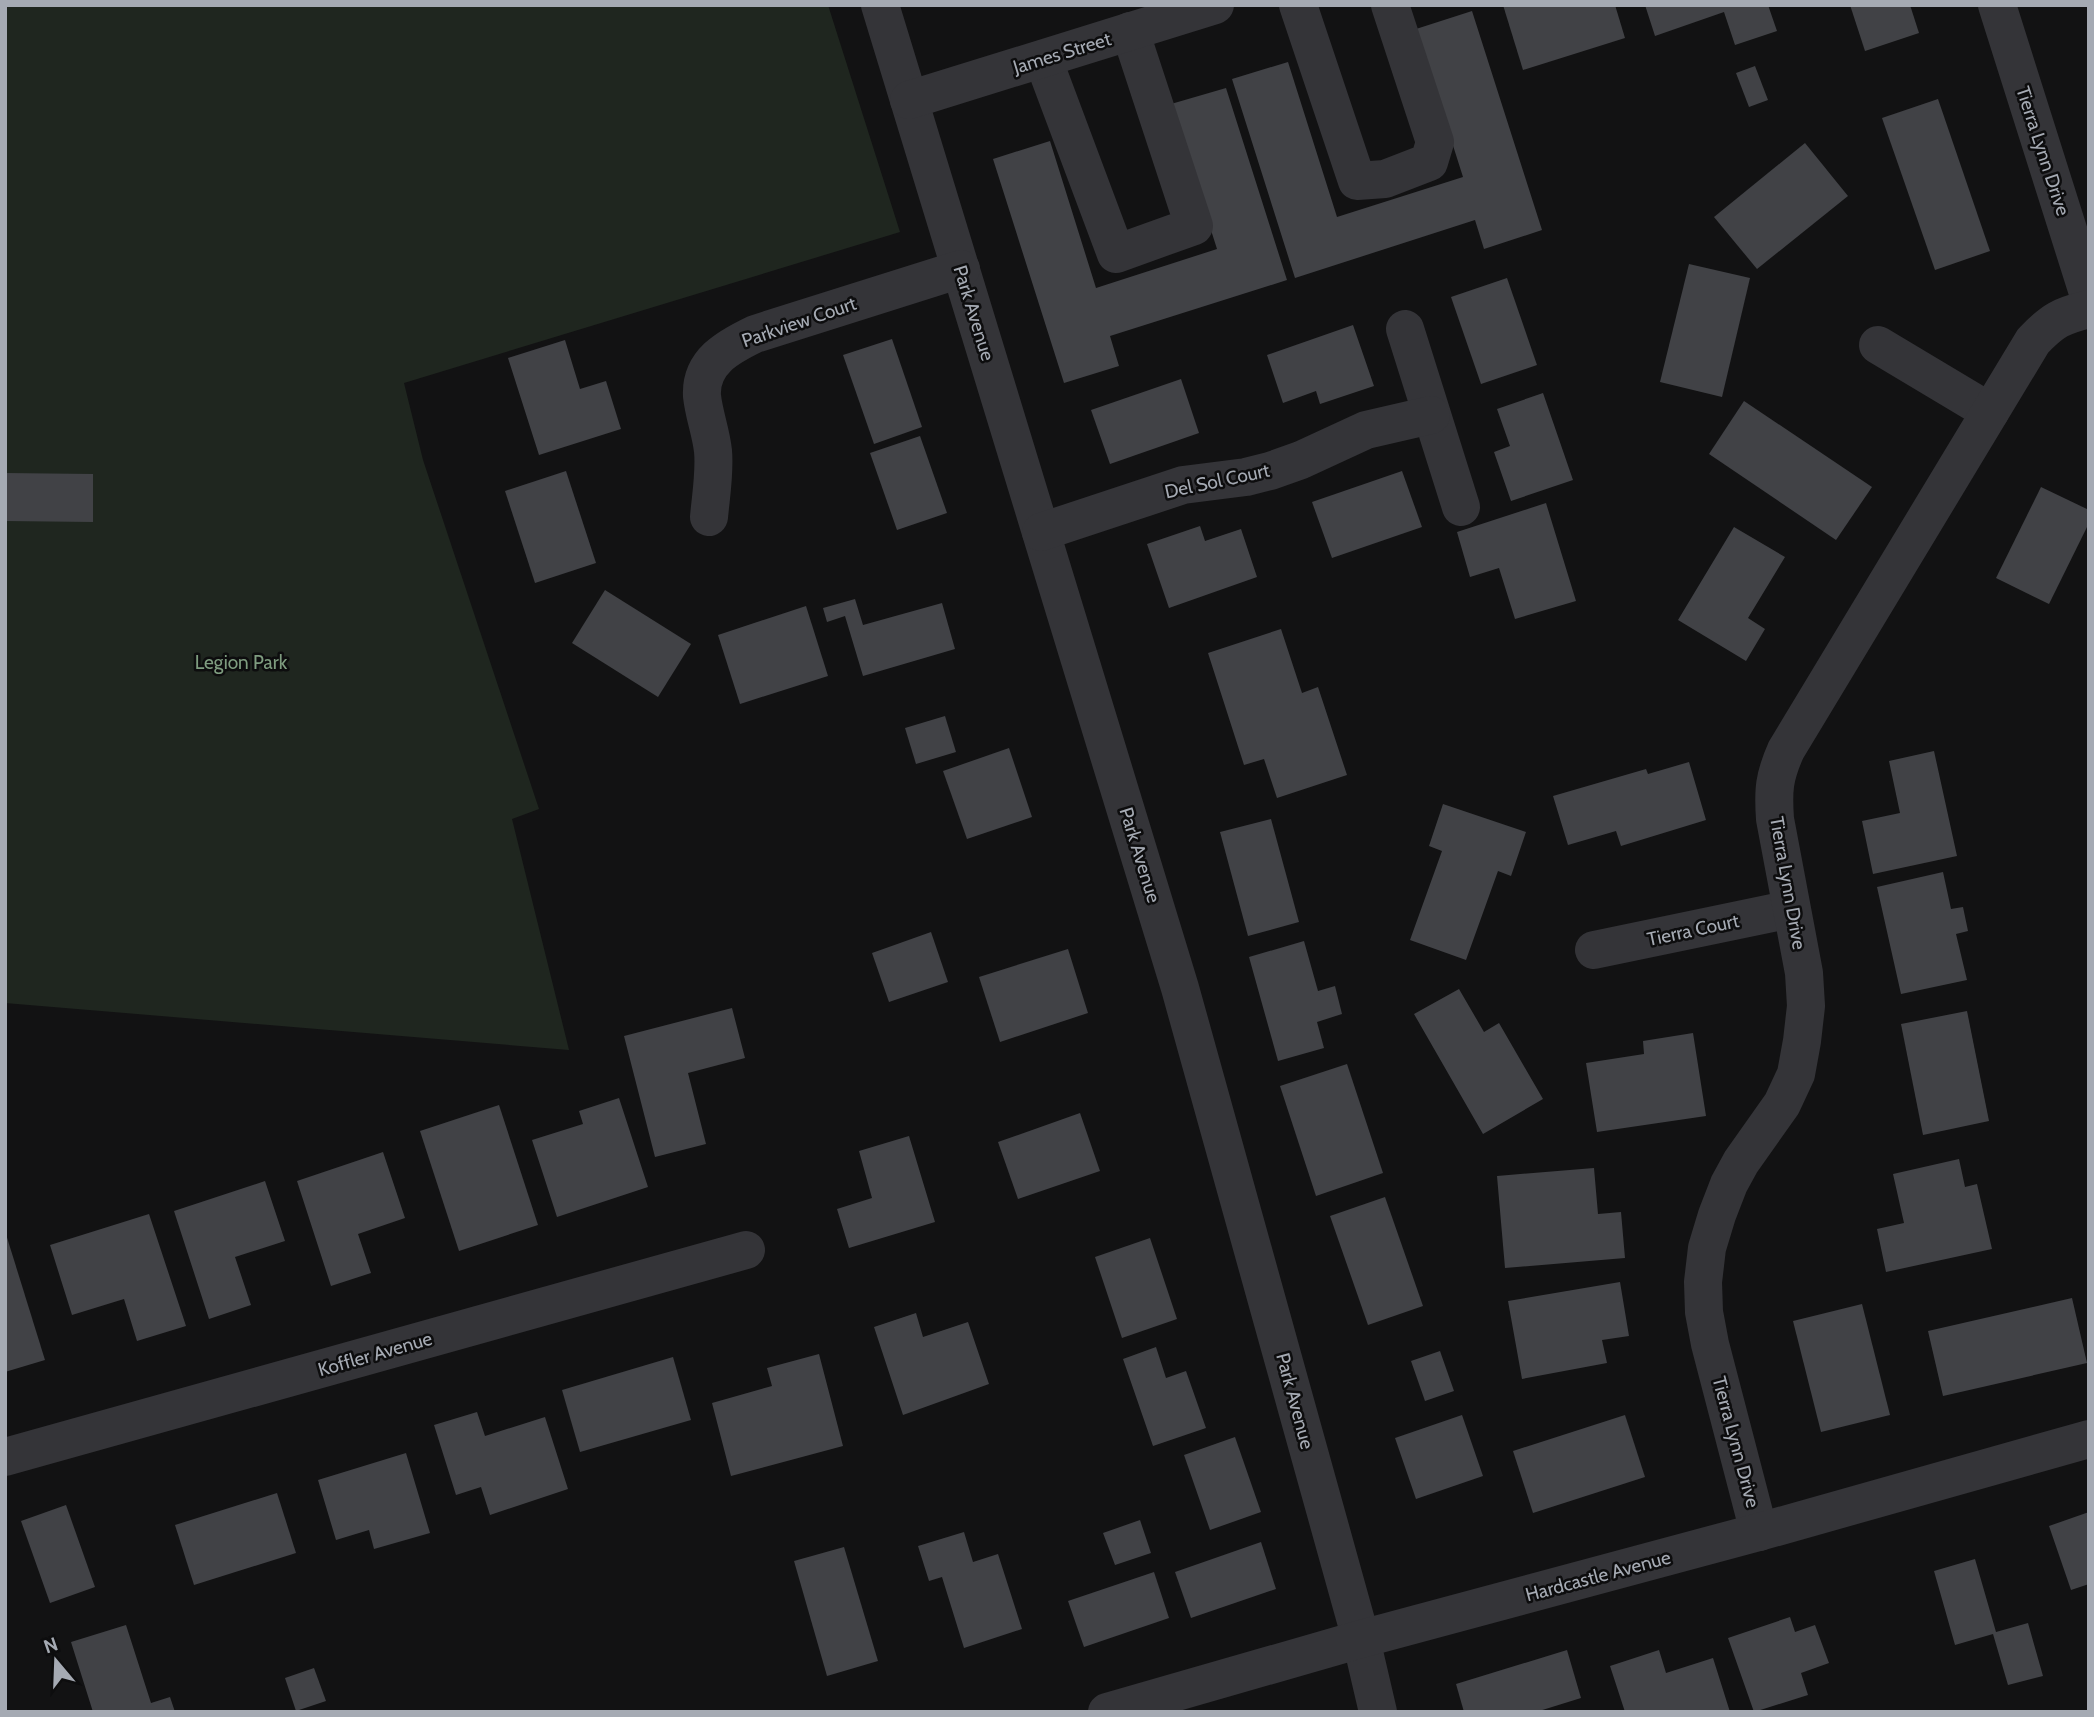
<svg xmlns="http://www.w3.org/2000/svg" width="2094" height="1717" font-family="Cabin,sans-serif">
	<rect width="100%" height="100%" fill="#121213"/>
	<polygon fill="#1f261f" points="5,5 828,5 900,232 404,383 423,460 539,809 512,819 569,1050 5,1003"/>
	<g fill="#414246">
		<polygon points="1503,5 1615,5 1625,38 1523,70"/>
		<polygon points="1645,5 1768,5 1777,31 1735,45 1724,12 1655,36"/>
		<polygon points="1850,5 1910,5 1919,33 1865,51"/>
		<polygon points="1472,11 1542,230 1484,249 1475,220 1295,278 1232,79 1288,62 1337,217 1463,177 1416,29"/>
		<polygon points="1755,66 1768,100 1749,107 1736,73"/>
		<polygon points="1226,88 1287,280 1110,336 1119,366 1064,383 993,159 1050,141 1096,288 1217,249 1171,104"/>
		<polygon points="1938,99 1990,251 1935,270 1882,118"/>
		<polygon points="1805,143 1848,196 1757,269 1714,217"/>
		<polygon points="1689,264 1750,278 1722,397 1660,382"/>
		<polygon points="1507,278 1537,365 1481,384 1451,297"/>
		<polygon points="1353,325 1374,386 1320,404 1316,391 1283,403 1267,355"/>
		<polygon points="892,339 922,427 874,444 843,355"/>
		<polygon points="565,340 580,389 606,381 621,429 539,455 508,358"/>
		<polygon points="1181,379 1199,433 1110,464 1091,410"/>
		<polygon points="1543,393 1573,480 1511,501 1494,452 1510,446 1497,409"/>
		<polygon points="1744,401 1872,487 1836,540 1709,454"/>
		<polygon points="920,436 947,513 897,530 870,453"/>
		<polygon points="566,471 596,563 535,583 505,491"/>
		<polygon points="1402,471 1422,527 1332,558 1312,502"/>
		<polygon points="5,473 93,474 93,522 5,521"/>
		<polygon points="2041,487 2089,510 2089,523 2049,604 1996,578"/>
		<polygon points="1546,503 1576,601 1515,619 1499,568 1470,577 1457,532"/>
		<polygon points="1200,526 1205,541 1241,529 1257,577 1169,608 1147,544"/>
		<polygon points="1734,527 1785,557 1748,618 1765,629 1746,661 1678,620"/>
		<polygon points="605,590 691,644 658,697 572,643"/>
		<polygon points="855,599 863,625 942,603 955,649 863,676 845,616 827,622 823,608"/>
		<polygon points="806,606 828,676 740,704 718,635"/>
		<polygon points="1281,629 1302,693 1318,687 1347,775 1277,798 1264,759 1244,765 1208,653"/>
		<polygon points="945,716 956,752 916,764 905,728"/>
		<polygon points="1009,748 1032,817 967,839 943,771"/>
		<polygon points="1934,751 1957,856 1873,874 1862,821 1900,813 1889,761"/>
		<polygon points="1689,762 1706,820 1621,846 1616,831 1568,845 1553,796 1646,769 1648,774"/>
		<polygon points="1443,804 1526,832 1511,876 1498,871 1466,960 1410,940 1442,851 1429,846"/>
		<polygon points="1271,819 1299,922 1248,936 1220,832"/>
		<polygon points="1943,872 1951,909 1963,907 1968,931 1956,934 1967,980 1901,994 1877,887"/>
		<polygon points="931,932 948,982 889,1002 872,953"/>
		<polygon points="1304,941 1318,991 1335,986 1342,1014 1317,1022 1324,1048 1278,1061 1249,957"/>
		<polygon points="1068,949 1088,1013 1000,1042 979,977"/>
		<polygon points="1459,989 1484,1032 1499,1023 1543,1099 1483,1134 1414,1014"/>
		<polygon points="732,1008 745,1058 688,1073 706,1144 655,1157 624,1036"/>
		<polygon points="1967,1011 1989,1121 1923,1135 1901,1024"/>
		<polygon points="1693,1033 1706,1116 1597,1132 1586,1063 1644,1054 1643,1041"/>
		<polygon points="1347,1064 1383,1173 1316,1196 1280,1086"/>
		<polygon points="619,1098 648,1187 557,1217 532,1140 583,1124 579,1111"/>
		<polygon points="499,1105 538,1225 459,1251 420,1131"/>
		<polygon points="1080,1113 1100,1171 1018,1199 998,1142"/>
		<polygon points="909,1136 935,1222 849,1248 837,1209 872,1198 859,1151"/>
		<polygon points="383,1152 405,1218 358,1234 371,1273 331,1286 297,1181"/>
		<polygon points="1959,1159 1965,1187 1977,1184 1992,1249 1886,1272 1877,1229 1904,1223 1893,1174"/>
		<polygon points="1594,1168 1598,1214 1621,1212 1625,1258 1505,1268 1497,1176"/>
		<polygon points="265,1181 285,1241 235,1257 251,1305 209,1319 174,1211"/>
		<polygon points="1385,1197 1423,1306 1368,1325 1330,1216"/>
		<polygon points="149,1214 186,1326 137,1341 124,1299 72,1315 50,1245"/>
		<polygon points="5,1231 45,1360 5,1372"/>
		<polygon points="1150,1238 1177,1319 1122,1338 1095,1257"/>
		<polygon points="1620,1282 1629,1336 1602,1340 1607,1363 1522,1379 1508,1301"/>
		<polygon points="2072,1298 2087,1363 1943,1396 1928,1331"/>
		<polygon points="1862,1304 1890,1415 1821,1432 1793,1321"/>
		<polygon points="916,1313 923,1337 968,1322 989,1384 903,1415 874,1327"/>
		<polygon points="1156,1347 1166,1378 1186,1371 1206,1428 1153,1446 1123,1359"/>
		<polygon points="1440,1351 1454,1391 1425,1401 1411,1361"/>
		<polygon points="819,1354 843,1446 731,1476 712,1403 772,1386 767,1368"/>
		<polygon points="673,1357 691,1420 580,1452 562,1390"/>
		<polygon points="477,1412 485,1436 545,1417 568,1489 490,1515 481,1487 456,1495 434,1425"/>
		<polygon points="1462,1415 1483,1476 1416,1499 1395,1438"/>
		<polygon points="1625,1415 1645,1477 1533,1513 1513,1451"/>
		<polygon points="1235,1437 1261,1512 1210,1530 1184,1455"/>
		<polygon points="406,1453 430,1533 374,1549 369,1530 336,1540 318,1480"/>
		<polygon points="277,1493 296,1553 194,1585 175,1525"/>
		<polygon points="66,1505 95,1587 50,1603 21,1521"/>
		<polygon points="2089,1512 2089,1584 2071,1590 2049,1526"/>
		<polygon points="1140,1520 1151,1553 1115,1565 1103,1533"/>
		<polygon points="964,1532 973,1562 998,1554 1022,1629 964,1648 942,1577 929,1581 918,1546"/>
		<polygon points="1261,1542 1276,1589 1191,1618 1175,1572"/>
		<polygon points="844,1547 878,1661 827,1676 794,1561"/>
		<polygon points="1975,1559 1996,1632 2028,1623 2043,1676 2008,1685 1993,1634 1955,1645 1934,1571"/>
		<polygon points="1154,1572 1169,1618 1084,1647 1068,1601"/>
		<polygon points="1790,1617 1795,1632 1815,1625 1829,1663 1801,1673 1808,1695 1754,1712 1728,1638"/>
		<polygon points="126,1625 151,1703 170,1697 175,1712 93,1712 71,1642"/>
		<polygon points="1567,1650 1581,1698 1536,1712 1464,1712 1456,1684"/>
		<polygon points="1659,1650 1666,1673 1713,1658 1730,1712 1625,1712 1610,1666"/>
		<polygon points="314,1668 326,1701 296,1711 285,1678"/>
	</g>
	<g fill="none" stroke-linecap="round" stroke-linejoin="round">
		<g stroke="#343438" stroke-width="38">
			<polyline points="880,5 1180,988 1361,1639 1378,1712"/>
			<polyline points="1298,5 1357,181 1385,179 1429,162 1435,142 1390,5"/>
			<polyline points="1997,5 2089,296"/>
			<polyline points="1043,59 1116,254 1194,226 1130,31"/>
			<polyline points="909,100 1215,5"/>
			<polyline points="1405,329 1461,507"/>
			<polyline points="1878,345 1990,412"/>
			<path d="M709,517c2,-22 6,-45 4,-66 -2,-19 -9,-36 -11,-55 -2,-34 26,-49 53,-62l206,-65"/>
			<polyline points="1041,532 1183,485 1246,477 1270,471 1301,460 1366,430 1431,415"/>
			<polyline points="1594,950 1791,909"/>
			<polyline points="5,1457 746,1250"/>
			<path d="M1759,1532l-49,-188 -6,-32 -1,-30 4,-34 10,-33 12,-31 12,-22 41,-58 14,-30 6,-33 4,-35 -2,-33 -29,-154c-2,-29 -1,-42 11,-69l247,-409c20,-21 28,-25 56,-32"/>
			<polyline points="1107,1712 1361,1639 1759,1532 2089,1439"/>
		</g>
	</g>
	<g text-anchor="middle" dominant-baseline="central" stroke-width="5" stroke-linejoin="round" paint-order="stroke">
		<g font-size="19" fill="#a5aab3" stroke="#0d0d0e">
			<text transform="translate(1062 53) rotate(-17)">James Street</text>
			<text transform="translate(2043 151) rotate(72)">Tierra Lynn Drive</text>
			<text transform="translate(974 313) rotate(73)">Park Avenue</text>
			<text transform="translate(799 322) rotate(-19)">Parkview Court</text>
			<text transform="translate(1217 481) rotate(-12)">Del Sol Court</text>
			<text transform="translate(1140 855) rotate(73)">Park Avenue</text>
			<text transform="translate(1788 883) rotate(80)">Tierra Lynn Drive</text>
			<text transform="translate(1693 930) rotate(-12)">Tierra Court</text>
			<text transform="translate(375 1354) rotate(-16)">Koffler Avenue</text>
			<text transform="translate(1295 1401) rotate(75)">Park Avenue</text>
			<text transform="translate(1736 1442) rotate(75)">Tierra Lynn Drive</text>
			<text transform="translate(1598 1576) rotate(-15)">Hardcastle Avenue</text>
		</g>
		<g font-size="19" fill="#7e9c7f" stroke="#0d0d0e">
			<text x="241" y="662">Legion Park</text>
		</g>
	</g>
	<rect width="2094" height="1717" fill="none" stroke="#a5aab3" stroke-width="14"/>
	<g transform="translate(56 1661) rotate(341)" stroke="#0d0d0e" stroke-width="5" paint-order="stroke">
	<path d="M0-5L12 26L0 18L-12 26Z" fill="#a5aab3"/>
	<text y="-10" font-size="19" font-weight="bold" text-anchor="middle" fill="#a5aab3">N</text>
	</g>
</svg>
